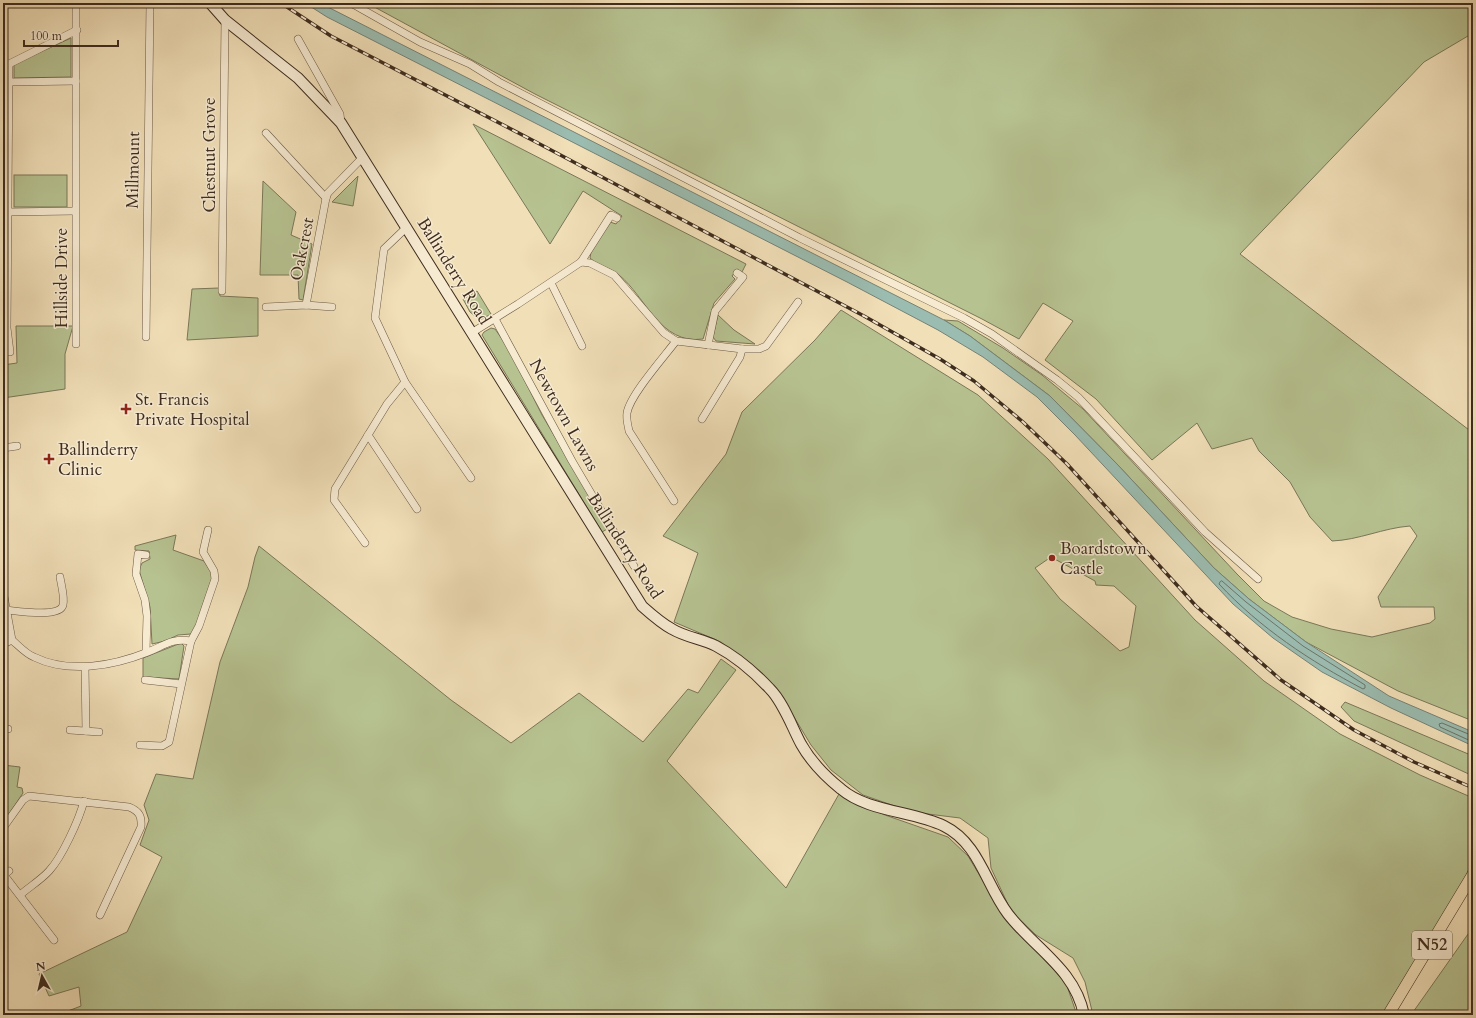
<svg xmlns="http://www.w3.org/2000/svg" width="1476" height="1018" font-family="Cardo,serif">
	<rect width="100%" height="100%" fill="#f1dfb8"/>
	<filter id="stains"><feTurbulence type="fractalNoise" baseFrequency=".005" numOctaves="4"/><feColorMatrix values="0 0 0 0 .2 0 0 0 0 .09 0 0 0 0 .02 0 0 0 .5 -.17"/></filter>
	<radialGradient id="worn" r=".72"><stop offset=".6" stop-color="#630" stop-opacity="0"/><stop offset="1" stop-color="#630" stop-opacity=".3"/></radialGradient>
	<g fill="#b7c291" stroke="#7a7758" fill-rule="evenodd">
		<path d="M367,3h1106v30l-49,29 -184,192 233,179v288l-75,-30 -92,-49 -57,-43 -35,-31 -97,-104 -67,-68 -80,-60 -26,-16 14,1 45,27 39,27 41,34 154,165 27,27 28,16 39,12 41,8 58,-14 5,-4 -1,-12h-53l-3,-10 39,-61 -7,-10c-27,2 -51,14 -78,15l-22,-24 -20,-35 -31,-31 -7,-13 -40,11 -15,-26 -45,37 -56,-61 -51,-39 28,-39 -30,-18 -24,36 -37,-20 -447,-225z"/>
		<polygon points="71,38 71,77 14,78 14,64"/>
		<path d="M473,124l273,140 -4,8 -5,-3 -5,7 3,3 -21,24 -11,36c-43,6 -57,-42 -84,-64 -9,-8 -21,-9 -29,-17l1,-6 19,-30 6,2 6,-8 -39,-25 -33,53z"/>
		<rect x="14" y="175" width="53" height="32"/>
		<polygon points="358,176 353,206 332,202"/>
		<polygon points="263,181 296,212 291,235 312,244 303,300 299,299 298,275 260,275"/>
		<polygon points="219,288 220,296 258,298 258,336 187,340 192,289"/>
		<polygon points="477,291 491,314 480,320 470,312 463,299"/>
		<path d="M841,310l137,85 70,64 147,161 69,61 76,53 80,41 53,23v62l-9,20 -82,135h-289l-8,-33 -12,-24 -37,-23 -25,-24 -20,-43 -3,-30 -28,-20 -48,-6 -49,-17 -32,-25 -20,-25 -28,-46 -15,-19 -47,-38 -47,-20 24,-69 -35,-17 63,-82 16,-42 73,-72zM1051,557l44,24 1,4 18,1 22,20 -7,41 -9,4 -60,-52 -25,-31z"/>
		<polygon points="718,315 734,330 755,344 716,341 713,337"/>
		<polygon points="16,326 73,326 65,354 65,389 3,398 3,365 17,363"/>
		<polygon points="491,328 495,329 509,349 542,415 609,528 602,532 482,335 484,332"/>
		<polygon points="176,535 173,550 204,561 213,575 194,631 191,634 178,635 165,641 152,644 150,607 139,570 142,563 150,559 149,551 135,550 135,546"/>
		<polygon points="259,546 451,700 511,743 579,693 643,742 688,689 698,693 721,659 736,670 667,761 786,888 839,794 885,815 948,837 968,856 1004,916 1066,983 1077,1015 69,1015 68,1011 81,1006 79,987 49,996 39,974 127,932 162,857 140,845 149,820 144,805 156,774 193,779 220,662 248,587 255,557"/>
		<polygon points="181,643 184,646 179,679 143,677 143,658"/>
		<polygon points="1345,702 1473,756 1473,776 1354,721 1341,707"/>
		<polygon points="3,765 20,767 17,787 22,788 23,793 3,823"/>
		<polygon points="1473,927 1473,1015 1411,1015"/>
	</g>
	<polygon fill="#9bbcb0" stroke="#768276" points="305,3 320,3 944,320 970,336 1050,396 1117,464 1214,568 1249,599 1306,642 1389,696 1473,732 1473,746 1391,708 1322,672 1273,638 1233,604 1075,435 1037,397 983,357 938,330 847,282 327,17"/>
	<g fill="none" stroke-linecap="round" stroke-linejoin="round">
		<g stroke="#6c7467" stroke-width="1">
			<path d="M1222,581l24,21 57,44 62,39v3l-2,1c-53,-28 -103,-61 -144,-105l1,-2z"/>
			<polyline points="1473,736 1442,723 1439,724 1440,727 1473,742"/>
		</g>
		<defs>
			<g id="street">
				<polyline points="76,3 76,344"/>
				<polyline points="351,3 420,42 470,64 499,82 800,238 964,318 992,334 1057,380 1078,397 1205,532 1258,579"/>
				<polyline points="298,39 340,114 341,123"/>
				<polyline points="9,64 7,328 10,352"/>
				<polyline points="3,67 77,30"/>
				<polyline points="9,82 76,81"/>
				<polyline points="266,133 326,198"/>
				<polyline points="8,212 75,211"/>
				<polyline points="581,262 611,215 617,218"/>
				<polyline points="551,283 582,346"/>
				<polyline points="222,291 225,20"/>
				<polyline points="306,305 326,198 328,193 363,157"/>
				<polyline points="266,307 306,305 332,307"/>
				<polyline points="495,319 572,461 634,566"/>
				<polyline points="473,332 518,304 581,262 590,263 614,275 664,333 676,341 742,349 759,349 766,346 798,302"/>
				<polyline points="146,337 150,3"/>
				<polyline points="708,345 715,311 743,277 737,273"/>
				<polyline points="405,382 471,478"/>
				<polyline points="702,419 740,357 742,349"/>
				<polyline points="368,435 417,509"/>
				<polyline points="3,448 17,446"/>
				<path d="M674,501l-45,-70c-1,-6 -3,-12 -2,-18 3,-18 37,-56 49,-72"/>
				<polyline points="365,543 334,500 335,489 387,404 405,382 375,318 384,249 407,227"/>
				<polyline points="146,555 138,554 136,574 145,600 147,616 146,652"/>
				<path d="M3,591l9,49c7,6 14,14 22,17 35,17 79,9 114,-5 17,-7 24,-14 43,-11l-22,101 -7,4 -22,-1"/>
				<path d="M6,610c11,1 54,8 57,-5 2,-7 -2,-21 -3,-28"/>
				<polyline points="191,641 199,626 215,579 214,571 203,552 208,530"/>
				<polyline points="3,644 12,640"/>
				<polyline points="85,667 86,731"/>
				<polyline points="145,680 181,684"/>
				<polyline points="3,729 8,729"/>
				<polyline points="70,730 99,732"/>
				<path d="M3,828l20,-28 6,-4 100,11c10,4 13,9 12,20l-41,88"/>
				<polyline points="9,871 4,875 54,940"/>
				<path d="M20,895c9,-8 21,-15 29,-24 13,-14 30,-51 35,-70"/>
			</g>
			<path id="secondary" d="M210,3l15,17 73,58 43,45 301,483c9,8 19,17 30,23 13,8 30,10 44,17 19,10 39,27 54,43 13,13 22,38 31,55 9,16 25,33 40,45 27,23 72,22 103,37 35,17 42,59 64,88 26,34 67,55 76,101"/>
			<polyline id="primary" points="1388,1015 1473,874"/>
		</defs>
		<use href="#street" stroke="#6b5944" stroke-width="8"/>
		<use href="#secondary" stroke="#3e2c1e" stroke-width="12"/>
		<use href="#primary" stroke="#3e2c1e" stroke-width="12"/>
		<use href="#street" stroke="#f6ead1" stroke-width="7"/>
		<use href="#secondary" stroke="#f6ead1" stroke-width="10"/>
		<use href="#primary" stroke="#f1dfb8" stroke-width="11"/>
		<defs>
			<polyline id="rail" points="281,3 331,36 534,141 864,316 940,359 974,381 1023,422 1067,464 1196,606 1281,680 1354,730 1414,762 1473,788"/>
		</defs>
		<use href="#rail" stroke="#3e2c1e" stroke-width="3.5"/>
		<use href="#rail" stroke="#f6ead1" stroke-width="2" stroke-dasharray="6" stroke-linecap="butt"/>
	</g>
	<g fill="#8f2418" stroke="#f6ead1" stroke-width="1.5">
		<path d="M124 403h4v4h4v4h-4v4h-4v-4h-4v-4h4z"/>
		<path d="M47 453h4v4h4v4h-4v4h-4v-4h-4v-4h4z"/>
		<circle cx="1052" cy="558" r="4"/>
	</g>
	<g text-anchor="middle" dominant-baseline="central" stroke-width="3" stroke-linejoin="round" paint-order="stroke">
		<rect fill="#f6ead1" stroke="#756554" stroke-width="1" x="1412" y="931" width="40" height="28" rx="3"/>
		<g font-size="16" font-weight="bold" fill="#3e2c1e">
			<text x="1432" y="945">N52</text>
		</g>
		<g font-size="17" fill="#3e2c1e" stroke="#f6ead1">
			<text transform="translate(209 155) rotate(-90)">Chestnut Grove</text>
			<text transform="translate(133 170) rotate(-89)">Millmount</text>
			<text transform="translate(302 249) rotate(-79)">Oakcrest</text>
			<text transform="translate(454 271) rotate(58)">Ballinderry Road</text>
			<text transform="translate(61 278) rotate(-90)">Hillside Drive</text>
			<text transform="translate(564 415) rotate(61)">Newtown Lawns</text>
			<text transform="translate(625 546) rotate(57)">Ballinderry Road</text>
		</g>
		<g font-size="17" fill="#3e2c1e" stroke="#f6ead1" text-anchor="start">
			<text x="135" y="399">St. Francis<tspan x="135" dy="20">Private Hospital</tspan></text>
			<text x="58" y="449">Ballinderry<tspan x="58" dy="20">Clinic</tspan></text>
			<text x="1060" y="548">Boardstown<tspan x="1060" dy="20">Castle</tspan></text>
		</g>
	</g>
	<rect width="1476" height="1018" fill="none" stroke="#f1dfb8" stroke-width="16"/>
	<rect x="4" y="4" width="1468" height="1010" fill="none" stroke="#3e2c1e" stroke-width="2"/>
	<rect x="8" y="8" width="1460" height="1002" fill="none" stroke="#3e2c1e"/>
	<g transform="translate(42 976) rotate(352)" stroke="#f6ead1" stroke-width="3" paint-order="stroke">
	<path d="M0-3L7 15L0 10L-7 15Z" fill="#3e2c1e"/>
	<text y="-6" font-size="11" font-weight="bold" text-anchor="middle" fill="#3e2c1e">N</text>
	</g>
	<path d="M24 40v6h94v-6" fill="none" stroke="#3e2c1e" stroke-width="2"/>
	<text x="30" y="40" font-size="12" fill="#3e2c1e" stroke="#f6ead1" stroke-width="3" paint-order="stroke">100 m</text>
	<rect width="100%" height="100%" filter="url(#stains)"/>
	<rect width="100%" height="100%" fill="url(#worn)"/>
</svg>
